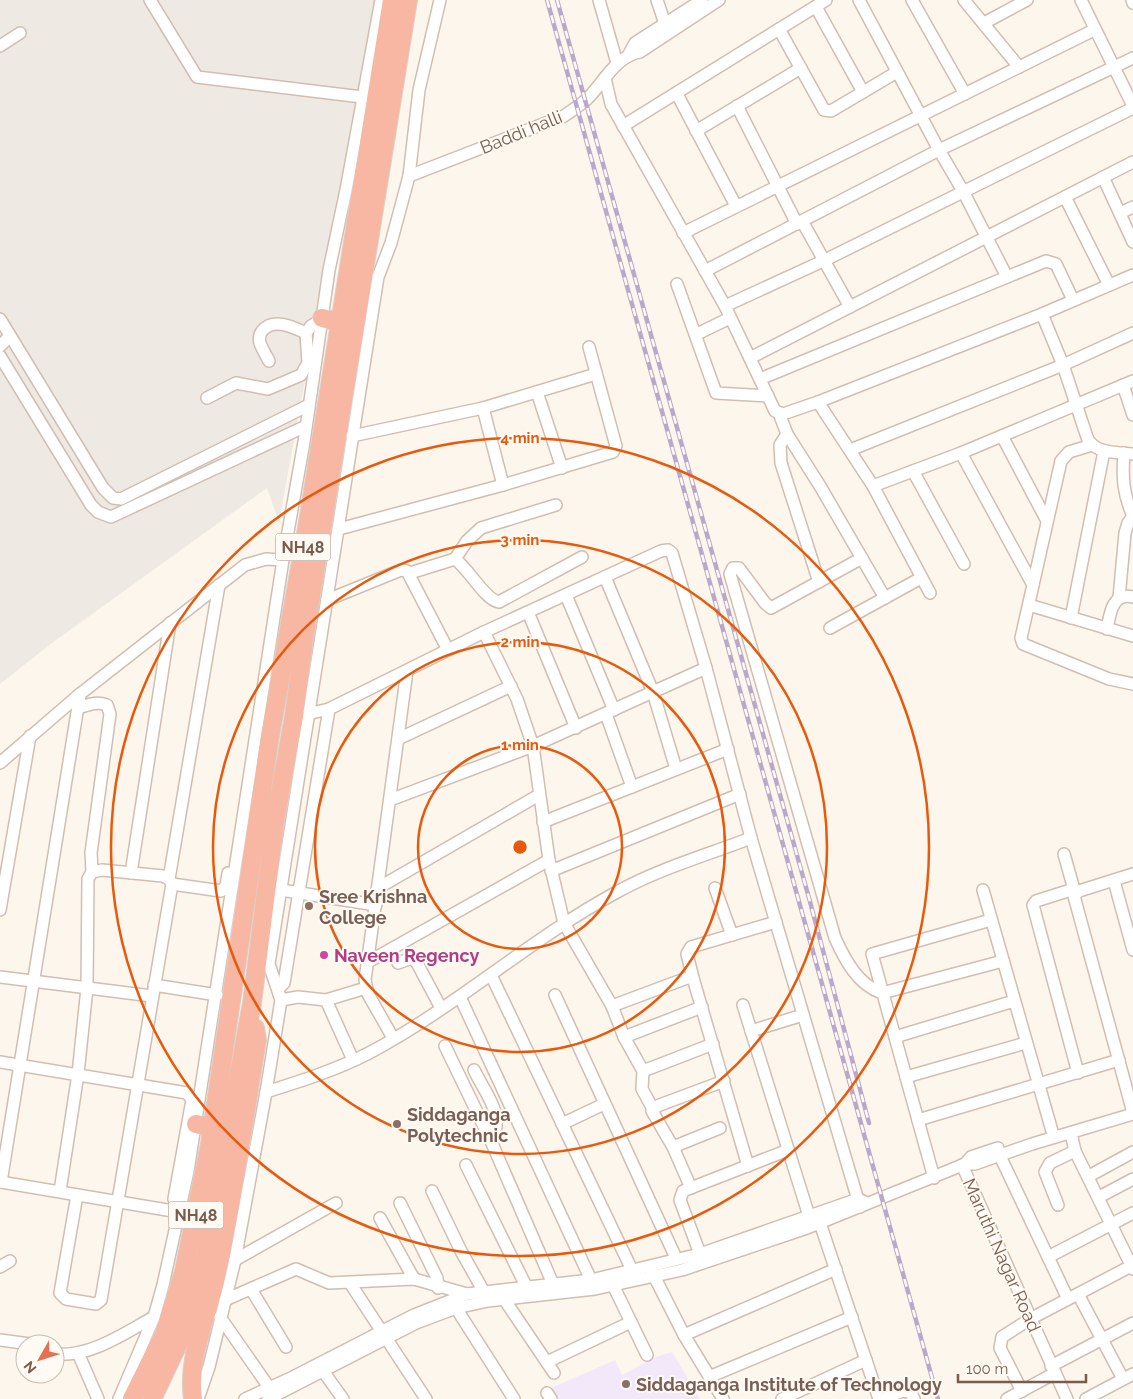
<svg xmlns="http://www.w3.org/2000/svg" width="1133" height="1399" font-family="Raleway,sans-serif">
	<rect width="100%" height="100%" fill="#fdf6ec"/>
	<polygon fill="#efe9e4" points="0,0 375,0 279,522 267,488 52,643 0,684"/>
	<polygon fill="#f3e8fa" points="672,1352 700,1399 546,1399 542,1392 615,1360 622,1375 656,1357"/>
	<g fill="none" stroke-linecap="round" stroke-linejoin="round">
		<defs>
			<g id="minor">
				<polyline points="150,0 197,77 362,97"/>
				<polyline points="599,0 617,63"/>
				<polyline points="657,0 665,24"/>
				<polyline points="859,0 939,150 963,191 1007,277"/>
				<polyline points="912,0 965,94"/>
				<polyline points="964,0 1019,67"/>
				<polyline points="1081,0 1133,106"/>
				<polyline points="1132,0 1133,3"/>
				<polyline points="816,7 863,92"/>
				<polyline points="984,23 1027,0"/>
				<polyline points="779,29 824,110 831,111 897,72"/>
				<polyline points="0,46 20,33"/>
				<polyline points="629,54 635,43 702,0"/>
				<polyline points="605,78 611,104 725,306 775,411 783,414 818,402 1042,314 1133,275"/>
				<polyline points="677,94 736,206"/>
				<polyline points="737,106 797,224"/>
				<polyline points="623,126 826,0"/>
				<polyline points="696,131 801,68"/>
				<path d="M409,176l155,-60c7,-5 15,-10 22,-16 18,-17 28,-43 54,-48l79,-52"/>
				<polyline points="1103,177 1133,242"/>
				<polyline points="1065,197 1109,285"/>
				<polyline points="1120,213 1133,207"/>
				<polyline points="802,221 850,307"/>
				<polyline points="683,233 1094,30"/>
				<polyline points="705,271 939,150 1133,58"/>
				<polyline points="677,284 716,393 768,396"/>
				<polyline points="725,306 823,261 1133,108"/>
				<path d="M1042,314l21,51 25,75c10,14 29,12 45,14"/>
				<polyline points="0,319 103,488 113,498 121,499 309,405"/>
				<polyline points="697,334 730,318"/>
				<polyline points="0,346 10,336"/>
				<polyline points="0,356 91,505 98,512 111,517 306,426"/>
				<polyline points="750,358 1133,162"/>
				<path d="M269,361c-3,-6 -7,-12 -9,-18 -1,-4 -1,-8 2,-12 11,-14 31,-4 44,2"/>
				<polyline points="760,379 1046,261 1056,264 1073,300"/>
				<polyline points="1123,385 1133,415"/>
				<polyline points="537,392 562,468"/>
				<polyline points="207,398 236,383 268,389 301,375 308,363 306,333 311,326 321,320"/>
				<polyline points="818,402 873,486 930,593"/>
				<polyline points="483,408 503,485"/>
				<polyline points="779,413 787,434 820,486 885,598"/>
				<polyline points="787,434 780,445 781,463 819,582"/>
				<polyline points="352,436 483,408 596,374"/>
				<polyline points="1002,436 1047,521"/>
				<polyline points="1092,445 1069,452 1061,461 1021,638 1023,644 1109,679 1133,684"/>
				<polyline points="850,450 1063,365 1133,333"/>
				<polyline points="961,453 1033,585"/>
				<path d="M1124,453c-2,24 -1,41 9,63"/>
				<polyline points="913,471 964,564"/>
				<polyline points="873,486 961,453 1133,381"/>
				<polyline points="339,529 503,485 613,452 616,446 589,347"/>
				<path d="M862,558l-91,50 -6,-5 -26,-35h-6l-3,6 105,364c10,22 23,47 47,55l121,-32"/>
				<polyline points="455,559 467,541 481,528 556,505"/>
				<path d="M410,573l45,-14c14,10 30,41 44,43l83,-45"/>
				<polyline points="605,577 653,692 676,769"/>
				<polyline points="566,595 614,710"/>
				<polyline points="1119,598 1125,533 1128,523 1133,516"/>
				<polyline points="327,600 401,570 407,571 448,650"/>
				<polyline points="1029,605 1133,636"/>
				<polyline points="528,612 576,728"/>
				<polyline points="1071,618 1104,451"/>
				<polyline points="830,628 921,578"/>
				<path d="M1107,629c3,-15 5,-37 26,-32"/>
				<polyline points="484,632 517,699 533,746 549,860 564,923 612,1006 687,978 693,978 748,1166"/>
				<polyline points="307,714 329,709 484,632 661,551 668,550 672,553 706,668 751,838 860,1207"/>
				<polyline points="606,714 632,787"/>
				<polyline points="398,739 511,686"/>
				<polyline points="0,763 80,694 245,565 266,559 283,560"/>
				<polyline points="390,800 533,746 706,668"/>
				<polyline points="543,822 728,749"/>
				<polyline points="1064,854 1075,893"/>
				<polyline points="551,871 740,794"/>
				<polyline points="131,873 170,623"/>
				<polyline points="169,879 219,585"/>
				<polyline points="1114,881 1133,950"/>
				<polyline points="172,884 221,891 226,886 228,873"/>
				<polyline points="378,888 539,795"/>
				<polyline points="715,888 732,935"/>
				<polyline points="1074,889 1036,901 1033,905 1078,1073"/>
				<polyline points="281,890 376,905"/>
				<polyline points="983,890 1052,1131"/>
				<polyline points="0,910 30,736"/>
				<polyline points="368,962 549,860"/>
				<polyline points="398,963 412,958 417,963 441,1008"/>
				<polyline points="491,975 632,1270"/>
				<polyline points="0,977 152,996"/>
				<polyline points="693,978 687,954 691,947 776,922"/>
				<polyline points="154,985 217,995"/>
				<polyline points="279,988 284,983 329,709"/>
				<polyline points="555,995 676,1258"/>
				<polyline points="460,997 591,1280"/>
				<polyline points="281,1000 298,997 326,1000 366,988"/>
				<polyline points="326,1000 353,1060"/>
				<polyline points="743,1005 809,1216"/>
				<polyline points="612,1006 624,1037 643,1071 642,1089 653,1109"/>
				<polyline points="751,1031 803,1015"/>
				<polyline points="624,1037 702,1007"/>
				<polyline points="895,1037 1014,1001"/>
				<polyline points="393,1038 368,994 365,980 407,671"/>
				<polyline points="445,1046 491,1141 553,1284"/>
				<polyline points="0,1062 187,1093 192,1100 174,1199"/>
				<path d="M474,1070c12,25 32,45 17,71"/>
				<polyline points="643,1071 713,1044"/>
				<polyline points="906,1077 1026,1043"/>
				<path d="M266,1092c35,-11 70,-22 103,-39 87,-46 161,-114 248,-161 41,-23 90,-37 134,-54"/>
				<polyline points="1132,1109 1074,896 1079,891 1133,874"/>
				<polyline points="918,1120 1119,1060"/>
				<polyline points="562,1124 604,1104"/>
				<polyline points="1071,1133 1075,1151 1133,1269"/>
				<polyline points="673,1147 720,1128"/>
				<polyline points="1000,1156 1068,1299"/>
				<polyline points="965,1164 971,1157 998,1148"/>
				<polyline points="466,1165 526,1286 527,1292"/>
				<polyline points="962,1165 1067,1399"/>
				<polyline points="1089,1176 1133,1152"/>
				<polyline points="934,1178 872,954 991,920"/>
				<polyline points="0,1182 179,1212"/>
				<polyline points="1,1182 80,694"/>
				<polyline points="691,1188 673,1147 652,1111 657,1106 724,1081"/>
				<path d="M60,1191l18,-117 9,-86 1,-109 4,-7 -1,-19 19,-139 -3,-9c-11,-4 -19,0 -29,3"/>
				<polyline points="432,1191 461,1251 484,1292"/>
				<polyline points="77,1195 60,1293 66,1299 96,1304 101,1300 172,884 169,879 163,876 102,870 92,872"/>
				<polyline points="1099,1197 1133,1179"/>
				<polyline points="400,1203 437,1278 438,1288"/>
				<polyline points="1058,1205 1045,1172 1050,1163 1075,1151"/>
				<polyline points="380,1218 414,1279"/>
				<polyline points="820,1223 879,1399"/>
				<polyline points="700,1254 680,1200 683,1191 788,1150"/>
				<polyline points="1048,1257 1133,1213"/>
				<polyline points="235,1260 336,1203"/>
				<polyline points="0,1267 10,1261"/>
				<polyline points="651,1270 684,1335 723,1399"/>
				<polyline points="350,1283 426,1399"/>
				<polyline points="613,1285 647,1355"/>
				<polyline points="251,1289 286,1347"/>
				<polyline points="1078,1294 1123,1379"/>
				<polyline points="504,1299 554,1373"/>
				<polyline points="225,1300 296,1269 329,1283 414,1279 467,1294"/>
				<polyline points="456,1308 514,1399"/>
				<polyline points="220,1317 273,1393"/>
				<polyline points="684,1335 836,1269"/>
				<polyline points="0,1340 30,1344"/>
				<polyline points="78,1353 98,1399"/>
				<path d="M55,1354c36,3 68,-20 99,-37"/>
				<polyline points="547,1362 631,1322"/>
				<polyline points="1051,1366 1133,1323"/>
				<polyline points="323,1371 343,1399"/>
				<polyline points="709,1377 852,1317"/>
				<polyline points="1022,1391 1000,1348 1002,1337 1030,1319 1133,1265"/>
				<polyline points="547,1393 551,1399"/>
				<polyline points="119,1399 154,1317 163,1285 188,1171 283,560 304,442 329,270 346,190 381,0"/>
				<polyline points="198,1399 209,1367 235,1260 266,1092 281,1000 269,964 378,277 391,243 409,176 419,90 440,0"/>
				<polyline points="245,1399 293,1377 414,1315 467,1294 591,1280 700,1254 858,1199 863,1201"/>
				<polyline points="268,1399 416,1323 456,1308 488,1301 595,1289 682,1270 807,1228 965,1164 975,1164 1032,1144 1133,1114"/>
				<polyline points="782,1399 866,1360"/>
				<polyline points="884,1399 903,1391 911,1393 914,1399"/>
				<polyline points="1007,1399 1055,1373"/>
				<polyline points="1086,1399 1133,1374"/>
			</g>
			<g id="highway">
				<polyline points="322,318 339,322"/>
				<polyline points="196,1124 212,1128"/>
				<polyline points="132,1399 164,1334 184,1271 210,1144 270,736 308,522 392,0"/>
				<polyline points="152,1399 181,1338 204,1264 252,1003 275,821 294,716 304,639 408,0"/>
				<path d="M193,1399c-6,-42 14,-82 23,-122 17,-79 28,-158 41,-237l-2,-12"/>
			</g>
		</defs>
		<use href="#minor" stroke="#d1beb0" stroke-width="14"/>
		<use href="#highway" stroke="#dad1cd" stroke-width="20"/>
		<use href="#minor" stroke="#fff" stroke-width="11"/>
		<use href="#highway" stroke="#f7b7a3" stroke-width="18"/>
		<defs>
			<g id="rail">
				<polyline points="547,0 938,1399"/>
				<polyline points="557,0 809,898 869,1123"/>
			</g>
		</defs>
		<use href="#rail" stroke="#b9a8c9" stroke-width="4.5"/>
		<use href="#rail" stroke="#fffaf3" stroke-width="2.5" stroke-dasharray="8" stroke-linecap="butt"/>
	</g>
	<g fill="none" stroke="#e8590c" stroke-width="2.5">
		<circle cx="520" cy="847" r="102"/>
		<circle cx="520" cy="847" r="205"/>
		<circle cx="520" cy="847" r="307"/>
		<circle cx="520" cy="847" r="409"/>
	</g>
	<g fill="#8d6e63" stroke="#fffaf3" stroke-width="2">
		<circle cx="309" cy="906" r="5"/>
		<circle cx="397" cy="1124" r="5"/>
		<circle cx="626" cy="1384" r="5"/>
	</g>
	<circle fill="#d1479c" stroke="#fffaf3" stroke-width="2" cx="324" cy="955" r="5"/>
	<g text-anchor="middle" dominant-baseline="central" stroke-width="4" stroke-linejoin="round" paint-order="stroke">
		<g fill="#fffaf3" stroke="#a28b7f" stroke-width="1">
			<rect x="275.5" y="533.5" width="55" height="27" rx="4"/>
			<rect x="168.5" y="1201.5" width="55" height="27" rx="4"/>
		</g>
		<g font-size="16" font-weight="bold" fill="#7a5c4d">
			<text x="303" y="547">NH48</text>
			<text x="196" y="1215">NH48</text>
		</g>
		<g font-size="18" fill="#7a5c4d" stroke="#fffaf3">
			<text transform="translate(521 132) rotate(-22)">Baddi halli</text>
			<text transform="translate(1002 1255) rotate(66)">Maruthi Nagar Road</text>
		</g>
		<g font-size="18" font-weight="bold" fill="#785e54" stroke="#fffaf3" text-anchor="start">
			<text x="319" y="896">Sree Krishna<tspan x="319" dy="21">College</tspan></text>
			<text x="407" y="1114">Siddaganga<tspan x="407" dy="21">Polytechnic</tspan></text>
			<text x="636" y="1384">Siddaganga Institute of Technology</text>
		</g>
		<g font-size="18" font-weight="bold" fill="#b23c85" stroke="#fffaf3" text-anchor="start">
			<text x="334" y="955">Naveen Regency</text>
		</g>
	</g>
	<circle cx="520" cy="847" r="8" fill="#e8590c" stroke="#fffaf3" stroke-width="2.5"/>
	<g font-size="15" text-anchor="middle" font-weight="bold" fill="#e8590c" stroke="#fffaf3" stroke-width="4" stroke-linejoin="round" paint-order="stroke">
		<text x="520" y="443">4 min</text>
		<text x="520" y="545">3 min</text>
		<text x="520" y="647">2 min</text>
		<text x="520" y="750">1 min</text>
	</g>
	<g transform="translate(40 1359) rotate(231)"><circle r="24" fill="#fffaf3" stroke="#cabbb1"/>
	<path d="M0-4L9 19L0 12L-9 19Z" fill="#e76f51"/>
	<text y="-8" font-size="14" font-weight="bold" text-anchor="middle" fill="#7a5c4d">N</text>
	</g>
	<path d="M958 1374v8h128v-8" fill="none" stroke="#7a5c4d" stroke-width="2.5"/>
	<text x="966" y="1374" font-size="15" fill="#7a5c4d" stroke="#fffaf3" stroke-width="4" paint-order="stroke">100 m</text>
</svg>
